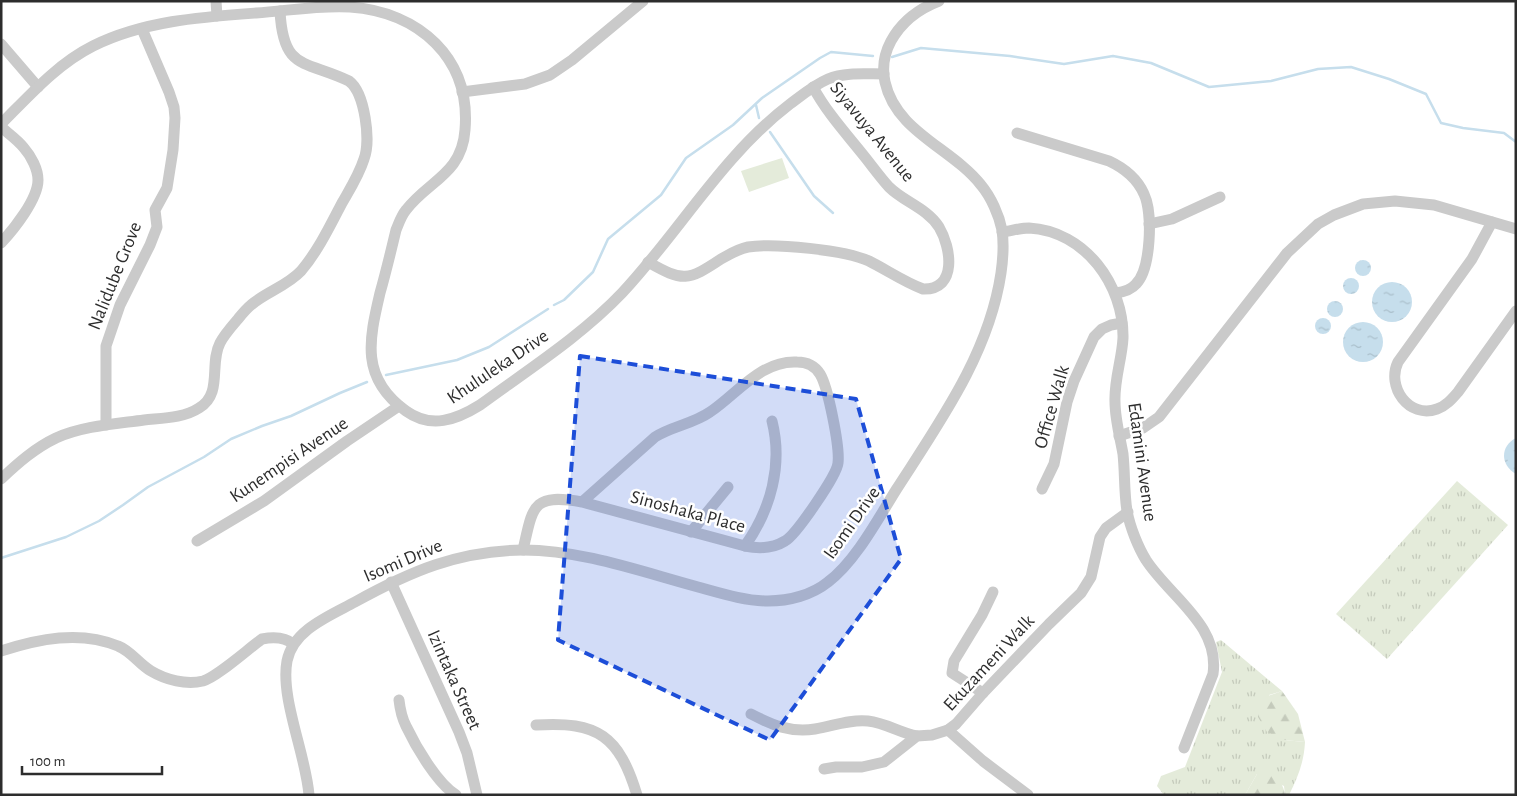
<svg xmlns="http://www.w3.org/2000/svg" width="1517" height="796" font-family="'Alegreya Sans',sans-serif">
	<defs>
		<pattern id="grass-tufts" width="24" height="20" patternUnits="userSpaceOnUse" patternTransform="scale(1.25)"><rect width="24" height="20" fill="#e4ebda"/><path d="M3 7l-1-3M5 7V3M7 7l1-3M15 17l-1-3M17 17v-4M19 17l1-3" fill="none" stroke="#c4cabb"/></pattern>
		<pattern id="forest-firs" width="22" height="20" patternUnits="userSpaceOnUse" patternTransform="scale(1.25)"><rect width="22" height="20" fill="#e4ebda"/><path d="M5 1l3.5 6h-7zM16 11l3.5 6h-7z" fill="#c4cabb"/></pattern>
		<pattern id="water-ripples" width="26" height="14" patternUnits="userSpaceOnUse" patternTransform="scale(1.25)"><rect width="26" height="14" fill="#c6deec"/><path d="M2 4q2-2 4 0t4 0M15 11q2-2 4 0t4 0" fill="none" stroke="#aabfcb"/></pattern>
	</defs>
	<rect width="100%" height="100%" fill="#fff"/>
	<g fill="url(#grass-tufts)">
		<polygon points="1457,481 1508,525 1387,659 1336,614"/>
		<path d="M1221,640l61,51 -13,4 15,45 21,2c-1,20 -7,35 -16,53h-4l-1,-9 -27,-12 -12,21h-81l-7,-9 4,-10 24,-9 37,-95 -6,-30z"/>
	</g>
	<g fill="url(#forest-firs)">
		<polygon points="1282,691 1298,714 1305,742 1284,740 1267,732 1258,717 1258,707 1262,698"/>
		<path d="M1267,773c11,6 16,9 18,22h-40l12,-21z"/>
	</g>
	<polygon fill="#e4ebda" points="782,158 789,178 749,192 741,171"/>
	<g fill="url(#water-ripples)">
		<circle cx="1363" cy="268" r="8"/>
		<circle cx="1351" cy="286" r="8"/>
		<circle cx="1392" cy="302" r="20"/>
		<circle cx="1335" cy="309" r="8"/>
		<circle cx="1323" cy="326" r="8"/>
		<circle cx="1363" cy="342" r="20"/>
		<path d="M1516,438v36c-16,-9 -16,-28 0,-36z"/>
	</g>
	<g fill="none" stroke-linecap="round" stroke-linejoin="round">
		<g stroke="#c6deec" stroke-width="2.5">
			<polyline points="892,57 921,48 1010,56 1064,64 1113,56 1151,63 1209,87 1271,81 1318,69 1351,67 1389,79 1426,94 1441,123 1463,128 1504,133 1516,142"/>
			<polyline points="756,105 759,118"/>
			<polyline points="770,132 814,196 833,213"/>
			<polyline points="554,305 564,300 593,272 608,239 661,195 686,158 733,125 762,98 820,58 831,52 873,56"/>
			<polyline points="386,375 457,360 489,347 548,309"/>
			<polyline points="1,558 66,537 99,521 123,505 148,487 204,457 231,439 262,426 291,416 340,393 367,382"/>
		</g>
		<g stroke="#cacaca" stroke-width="11">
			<polyline points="216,1 217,16"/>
			<polyline points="1,44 38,87"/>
			<polyline points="462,92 525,84 550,75 572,60 643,1"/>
			<path d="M1,124c28,-28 56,-60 92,-78 50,-25 108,-29 163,-33 31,-2 63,-8 94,-6 69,5 121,51 115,123 -3,44 -37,51 -59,80 -5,6 -7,13 -10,20 -5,21 -10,42 -16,63 -11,47 -20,85 26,118 25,18 50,9 74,-6 49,-36 101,-69 142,-112 58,-62 100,-137 168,-189 12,-9 24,-19 38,-25 17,-7 37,-5 56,-5"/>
			<path d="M1,127c8,7 17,13 23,21 7,8 14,21 14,32 0,19 -24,49 -37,63"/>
			<path d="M1017,133l92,28c15,7 28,17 35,33 9,19 7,75 -8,90 -5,6 -13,8 -20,9"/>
			<path d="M1492,222l-20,37 -74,103c-12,25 11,57 39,47 9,-3 15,-10 21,-17l58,-81"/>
			<polyline points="1149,224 1172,219 1220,197"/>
			<path d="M1002,232c9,-1 18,-4 27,-4 56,3 95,57 94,110 -1,21 -9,42 -8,64 0,17 5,35 8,52 2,19 1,38 4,57 3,16 11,36 19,49 24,37 74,65 67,114l-29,74"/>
			<path d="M648,262c35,20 40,19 73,-3 9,-5 17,-10 27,-12 27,-4 97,3 121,14 18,9 35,21 54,28 35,1 28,-42 16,-62 -12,-19 -35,-25 -50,-40 -10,-11 -19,-24 -29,-36 -17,-21 -34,-40 -47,-64"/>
			<polyline points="106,425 106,346 120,305 150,245 157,227 155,210 167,188 173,150 175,118 174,107 169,92 142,29"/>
			<polyline points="1119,436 1143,428 1159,417 1287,253 1318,224 1334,215 1363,204 1395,201 1434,205 1516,229"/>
			<path d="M1,479c17,-16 34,-31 55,-41 27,-12 59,-14 88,-18 18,-2 40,-2 55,-12 24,-14 10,-44 21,-65 4,-8 12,-17 18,-24 4,-5 8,-10 13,-14 15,-13 36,-19 50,-34 17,-20 29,-45 41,-68 8,-14 17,-28 22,-44 7,-18 1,-66 -15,-78 -44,-21 -66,-10 -69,-70"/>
			<polyline points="1042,489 1054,464 1067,402 1074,381 1094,337 1102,329 1111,325 1122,323"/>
			<polyline points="691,532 728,487"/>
			<polyline points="197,541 264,501 347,441 399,406"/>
			<path d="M745,546c26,-37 38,-81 27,-125"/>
			<path d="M523,550c10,-44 9,-57 59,-48l163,44c14,3 27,3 40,-5 11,-6 52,-66 53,-78 2,-16 -10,-76 -18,-89 -5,-8 -13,-12 -23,-12 -36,-2 -60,32 -87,50 -17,12 -38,14 -55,25l-73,65"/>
			<polyline points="391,582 459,732 467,753 477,795"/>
			<path d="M1,651c37,-12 79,-21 117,-5 13,5 21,18 33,25 15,9 35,14 52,10 14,-4 45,-32 59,-42 11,-2 23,-2 31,5"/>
			<polyline points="983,693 952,673 954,661 982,615 993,592"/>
			<path d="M399,700c1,9 3,18 7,26 10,21 31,57 50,69"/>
			<path d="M751,714c21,11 40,19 64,15 18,-3 35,-10 53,-8 18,2 32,12 49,15"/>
			<path d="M536,725c62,-4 83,11 101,70"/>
			<polyline points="948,730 983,761 1028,795"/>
			<polyline points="824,769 836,767 862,767 884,762 917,736 932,735 948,730 956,724 983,693 1049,624 1081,593 1091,577 1100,537 1106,528 1128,512"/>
			<path d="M309,795c-3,-40 -29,-97 -22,-134 6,-31 42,-45 68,-59 56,-31 103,-51 168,-52 59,0 119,22 175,37 22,6 47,14 70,14 21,0 44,-6 60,-19 27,-20 50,-63 68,-92 43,-67 93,-136 105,-217 2,-14 3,-29 1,-43 -3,-15 -11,-33 -21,-45 -29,-37 -85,-53 -96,-103 -3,-14 -1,-28 6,-41 11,-20 27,-32 48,-40"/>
		</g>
	</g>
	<path fill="#1d4ed8" fill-opacity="0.2" stroke="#1d4ed8" stroke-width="4" stroke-dasharray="10 6" stroke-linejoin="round" d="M580,356l276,43 45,160 -131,181 -212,-100z"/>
	<g text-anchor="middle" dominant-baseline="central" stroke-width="5" stroke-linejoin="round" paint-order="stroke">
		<g font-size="19" fill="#2d2d2d" stroke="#fff">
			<text transform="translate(872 132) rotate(51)">Siyavuya Avenue</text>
			<text transform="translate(115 276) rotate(-68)">Nalidube Grove</text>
			<text transform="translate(498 367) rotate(-34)">Khululeka Drive</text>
			<text transform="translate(1052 407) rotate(-74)">Office Walk</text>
			<text transform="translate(289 460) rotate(-34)">Kunempisi Avenue</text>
			<text transform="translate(1142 462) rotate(82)">Edamini Avenue</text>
			<text transform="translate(688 512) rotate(15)">Sinoshaka Place</text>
			<text transform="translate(852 523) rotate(-55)">Isomi Drive</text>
			<text transform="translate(403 561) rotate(-23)">Isomi Drive</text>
			<text transform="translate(989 663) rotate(-47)">Ekuzameni Walk</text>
			<text transform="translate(454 680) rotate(66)">Izintaka Street</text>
		</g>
	</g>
	<rect width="1517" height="796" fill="none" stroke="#2d2d2d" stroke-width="5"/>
	<path d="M22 766v8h140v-8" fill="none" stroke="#2d2d2d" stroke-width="2.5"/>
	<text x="30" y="766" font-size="15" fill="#2d2d2d" stroke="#ffffff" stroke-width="4" paint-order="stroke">100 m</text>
</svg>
